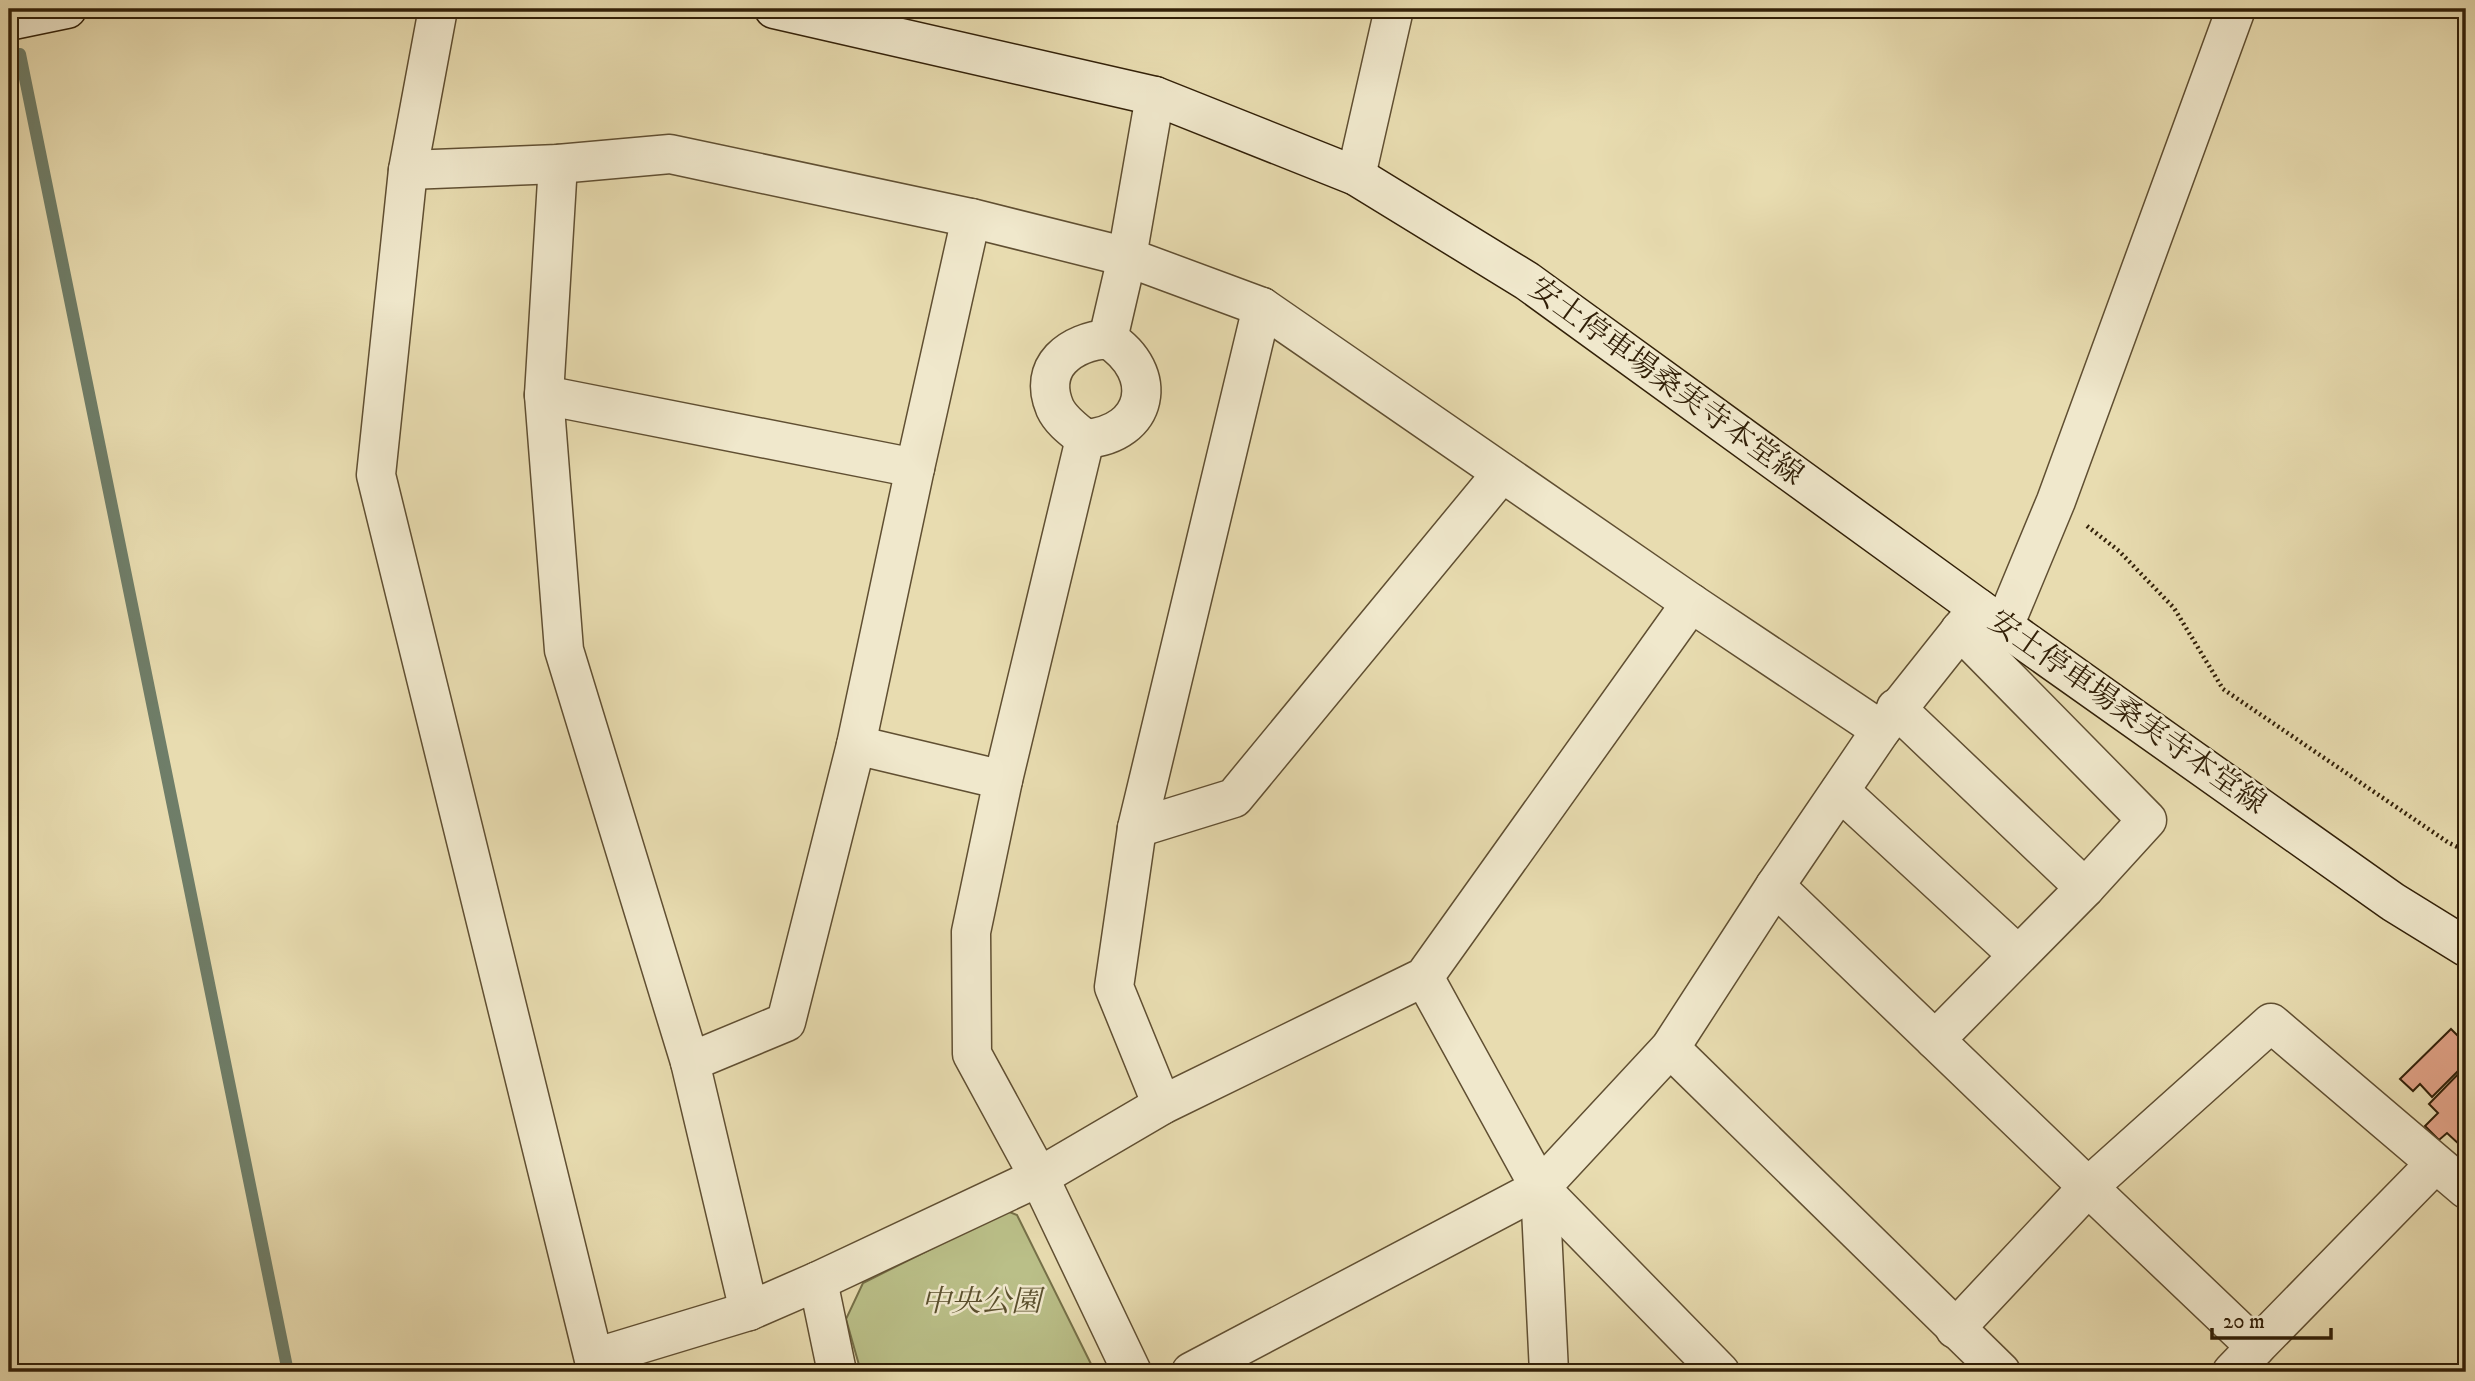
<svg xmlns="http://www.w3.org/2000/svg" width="2475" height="1381" font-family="'IM FELL DW Pica','Noto Serif JP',serif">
	<rect width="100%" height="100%" fill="#e8dcb0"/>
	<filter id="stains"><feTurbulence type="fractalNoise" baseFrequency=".00286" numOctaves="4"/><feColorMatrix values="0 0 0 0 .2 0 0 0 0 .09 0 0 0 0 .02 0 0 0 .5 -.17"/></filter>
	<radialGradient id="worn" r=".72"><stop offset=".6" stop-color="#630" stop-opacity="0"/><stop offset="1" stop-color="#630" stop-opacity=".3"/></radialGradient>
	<polygon fill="#babf88" stroke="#767048" stroke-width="2" points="1007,1211 1017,1215 1095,1372 861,1372 846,1319 863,1283"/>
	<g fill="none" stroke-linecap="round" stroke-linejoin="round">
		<polyline stroke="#6f7e69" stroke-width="12" points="20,54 288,1372"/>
	</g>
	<g fill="#e2a388" stroke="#322008" stroke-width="2">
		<polygon points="2451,1029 2466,1044 2466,1063 2432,1097 2420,1084 2413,1091 2400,1079"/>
		<polygon points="2465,1067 2466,1142 2461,1146 2447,1133 2439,1140 2425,1126 2438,1113 2429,1104"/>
	</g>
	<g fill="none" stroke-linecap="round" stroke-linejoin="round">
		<defs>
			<g id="minor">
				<polyline points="438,9 408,170 376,475 597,1372"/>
				<polyline points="558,164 544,395 564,650 690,1062 749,1311"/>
				<polyline points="408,170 558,164 670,154 971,218 1127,257 1262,307 1691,603 1881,730"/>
				<polyline points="1356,176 1394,9"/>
				<path d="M1108,339c53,34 41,95 -23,100 -11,-9 -24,-18 -30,-31 -18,-42 16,-66 53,-69z"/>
				<polyline points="1108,339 1127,257 1155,96"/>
				<polyline points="544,395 915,468"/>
				<polyline points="1085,439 1003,780 971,932 972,1054 1039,1177 1132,1372"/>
				<polyline points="1896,708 2085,888 2147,820 1960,630"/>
				<polyline points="856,745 1003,780"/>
				<polyline points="1840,791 2018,955"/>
				<polyline points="1137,828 1234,798 1502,473"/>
				<polyline points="1775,886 2088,1187 2271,1023 2466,1189"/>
				<polyline points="1424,977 1540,1188 1549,1372"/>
				<polyline points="1935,1040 2085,888"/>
				<polyline points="1670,1048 2001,1372"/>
				<polyline points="690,1062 786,1022 856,745 915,468 971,218"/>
				<polyline points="1162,1105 1114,987 1137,828 1262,307"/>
				<polyline points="818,1281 837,1372"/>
				<polyline points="1955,1329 2088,1187 2256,1347 2232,1372"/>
				<polyline points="2256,1347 2435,1164"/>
				<polyline points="594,1358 749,1311 818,1281 1039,1177 1162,1105 1424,977 1691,603"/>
				<polyline points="1191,1372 1540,1188"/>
				<polyline points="1720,1372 1540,1188 1670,1048 1775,886 1881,730 1978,608"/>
			</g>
			<polyline id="tertiary" points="2004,626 2056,501 2236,9"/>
			<g id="secondary">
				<polyline points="774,9 1155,96 1356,176 1527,281 1978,608 2393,902 2466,947"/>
				<polyline points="9,21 67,9"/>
			</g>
		</defs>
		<use href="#minor" stroke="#604f32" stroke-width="41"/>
		<use href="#tertiary" stroke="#604f32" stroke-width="41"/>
		<use href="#secondary" stroke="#322008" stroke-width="41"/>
		<polyline stroke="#322008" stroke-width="4.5" stroke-dasharray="2 3.5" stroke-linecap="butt" points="2087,526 2119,551 2174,608 2223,689 2449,843 2466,851"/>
		<use href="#minor" stroke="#f0e8cc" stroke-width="38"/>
		<use href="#tertiary" stroke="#f0e8cc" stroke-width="38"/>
		<use href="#secondary" stroke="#f0e8cc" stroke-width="38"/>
	</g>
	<g text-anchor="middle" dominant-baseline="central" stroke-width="5" stroke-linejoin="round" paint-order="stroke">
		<g font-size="30" fill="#322008" stroke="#f0e8cc">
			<text transform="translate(1666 382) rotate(36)">安土停車場桑実寺本堂線</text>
			<text transform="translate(2127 713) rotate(35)">安土停車場桑実寺本堂線</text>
		</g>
		<g font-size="30" font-style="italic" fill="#5b502e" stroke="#f0e8cc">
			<text x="981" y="1302">中央公園</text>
		</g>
	</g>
	<rect width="2475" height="1381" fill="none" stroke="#e8dcb0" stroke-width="35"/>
	<rect x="10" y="10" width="2454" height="1360" fill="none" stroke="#322008" stroke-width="3.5"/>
	<rect x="18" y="18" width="2440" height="1346" fill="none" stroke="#322008" stroke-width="2"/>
	<path d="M2212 1328v10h119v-10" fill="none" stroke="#322008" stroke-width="3.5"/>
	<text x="2223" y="1328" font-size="21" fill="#322008" stroke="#f0e8cc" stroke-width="5" paint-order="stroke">20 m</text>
	<rect width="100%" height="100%" filter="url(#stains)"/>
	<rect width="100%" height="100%" fill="url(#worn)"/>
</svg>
